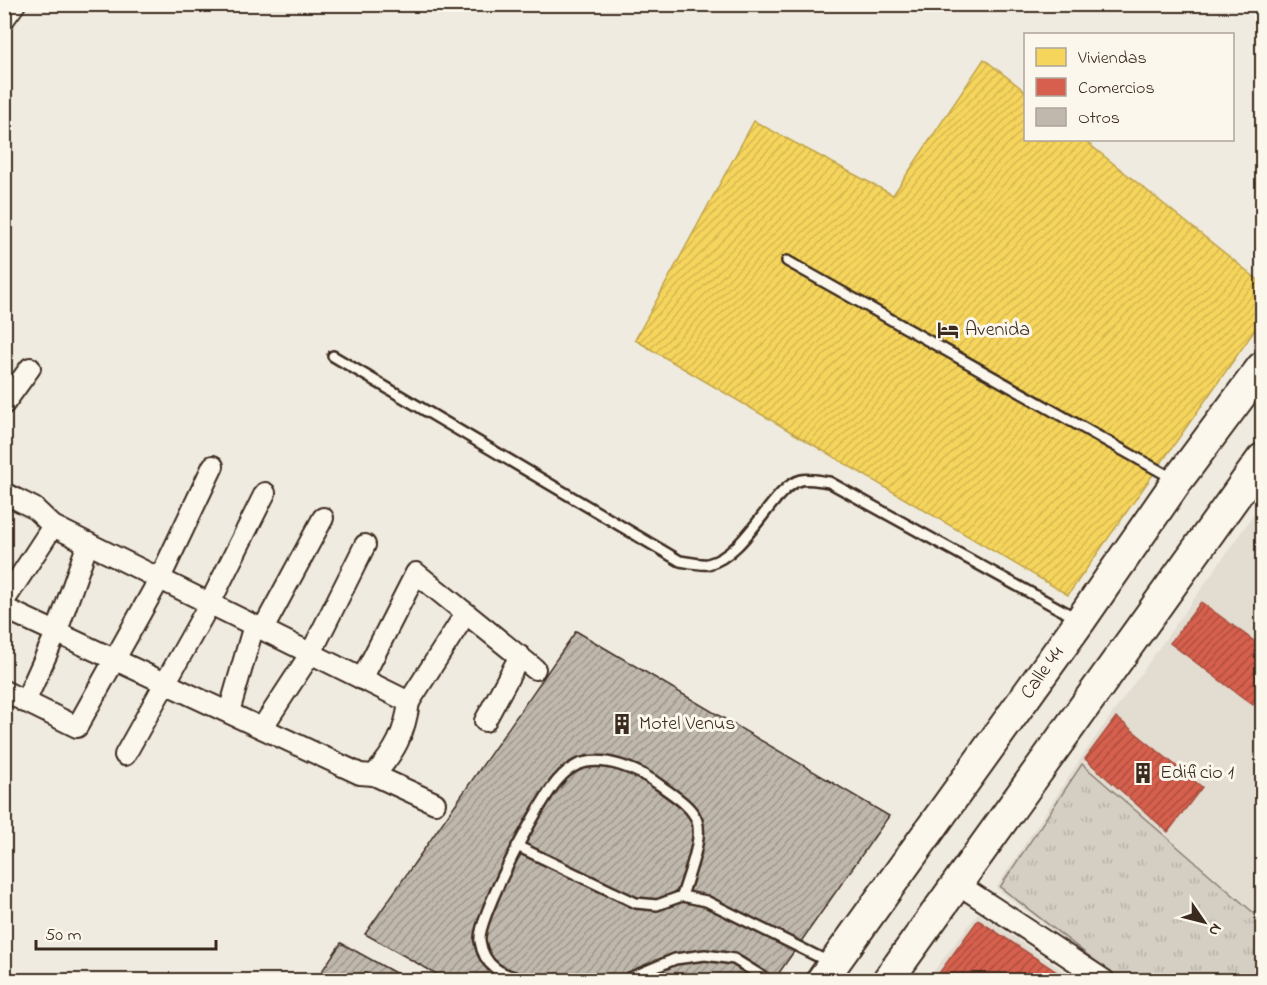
<svg xmlns="http://www.w3.org/2000/svg" width="1267" height="985" font-family="'Indie Flower',sans-serif">
	<defs>
		<pattern id="grass-tufts" width="24" height="20" patternUnits="userSpaceOnUse" patternTransform="scale(1.5)"><rect width="24" height="20" fill="#d5cec3"/><path d="M3 7l-1-3M5 7V3M7 7l1-3M15 17l-1-3M17 17v-4M19 17l1-3" fill="none" stroke="#b8b1a7"/></pattern>
		<pattern id="homes-hatch" width="6" height="6" patternUnits="userSpaceOnUse" patternTransform="scale(1.5)"><rect width="6" height="6" fill="#f6d55c"/><path d="M-1 1l2-2M0 6l6-6M5 7l2-2" fill="none" stroke="#d4b750"/></pattern>
		<pattern id="shops-hatch" width="6" height="6" patternUnits="userSpaceOnUse" patternTransform="scale(1.5)"><rect width="6" height="6" fill="#d6604d"/><path d="M-1 1l2-2M0 6l6-6M5 7l2-2" fill="none" stroke="#af4f3f"/></pattern>
		<pattern id="building-hatch" width="6" height="6" patternUnits="userSpaceOnUse" patternTransform="scale(1.5)"><rect width="6" height="6" fill="#c0b8ad"/><path d="M-1 1l2-2M0 6l6-6M5 7l2-2" fill="none" stroke="#9d968c"/></pattern>
	</defs>
	<rect width="100%" height="100%" fill="#f0ebe0"/>
	<filter id="ink" filterUnits="userSpaceOnUse"><feTurbulence type="fractalNoise" baseFrequency=".0167" numOctaves="2"/><feDisplacementMap in="SourceGraphic" scale="12" xChannelSelector="R" yChannelSelector="G"/><feConvolveMatrix kernelMatrix="1 2 1 2 8 2 1 2 1" color-interpolation-filters="sRGB"/></filter>
	<g filter="url(#ink)">
		<g fill="#e2dcd1">
			<polygon points="1262,503 1262,980 1116,980 996,888 1081,758"/>
			<polygon points="978,913 1077,980 927,980"/>
		</g>
		<polygon fill="url(#grass-tufts)" stroke="#887c70" stroke-width="1.5" points="1082,764 1262,920 1262,980 1120,980 1000,887"/>
		<polygon fill="url(#homes-hatch)" stroke="#bea249" stroke-width="1.5" points="984,59 1026,92 1026,140 1084,140 1262,283 1262,320 1068,595 635,340 754,121 893,195"/>
		<g fill="url(#shops-hatch)" stroke="#a8503f" stroke-width="1.5">
			<polygon points="1201,602 1262,647 1262,693 1253,705 1170,643"/>
			<polygon points="1116,717 1202,787 1168,832 1085,759"/>
			<polygon points="978,920 1069,980 934,980"/>
		</g>
		<g fill="url(#building-hatch)" stroke="#3b2a1e" stroke-width="1.5">
			<polygon points="576,631 889,816 774,980 447,980 365,934"/>
			<polygon points="341,943 408,980 316,980"/>
		</g>
		<g fill="none" stroke-linecap="round" stroke-linejoin="round">
			<defs>
				<g id="lane">
					<polyline points="787,261 1174,479"/>
					<path d="M333,356l347,205c8,1 20,4 28,3 39,-9 65,-78 93,-84 8,-2 19,1 28,2l247,136"/>
					<polyline points="517,846 636,903 657,905 682,896 706,901 829,962"/>
					<path d="M524,980c-23,-6 -40,-13 -44,-39 -3,-23 61,-144 79,-162 4,-5 12,-11 18,-14 26,-11 63,5 84,21 12,9 31,20 36,35 6,18 -9,55 -15,75"/>
					<polyline points="625,980 675,959 705,955 734,959 768,980"/>
				</g>
				<g id="street">
					<polyline points="4,19 15,4"/>
					<polyline points="4,404 30,368"/>
					<path d="M4,493l30,15 19,18 356,176c-4,31 -14,50 -35,73l-14,-1 -356,-166"/>
					<polyline points="4,601 53,526"/>
					<polyline points="263,629 323,518"/>
					<polyline points="362,679 416,573 535,669"/>
					<polyline points="4,691 77,727 160,578 213,466"/>
					<polyline points="25,702 57,631 88,543"/>
					<polyline points="409,702 466,613"/>
					<polyline points="229,712 254,625"/>
					<polyline points="485,721 520,656"/>
					<polyline points="262,728 311,653 365,545"/>
					<polyline points="125,755 210,603 265,493"/>
					<polyline points="374,775 435,803"/>
					<polyline points="958,884 1104,980"/>
				</g>
				<g id="primary">
					<path id="s1" d="M822,980l258,-359 97,-140 85,-114"/>
					<polyline points="888,980 1262,459"/>
				</g>
			</defs>
			<use href="#lane" stroke="#3b2a1e" stroke-width="14"/>
			<use href="#street" stroke="#3b2a1e" stroke-width="24"/>
			<use href="#primary" stroke="#3b2a1e" stroke-width="34"/>
			<use href="#lane" stroke="#fbf7ec" stroke-width="9"/>
			<use href="#street" stroke="#fbf7ec" stroke-width="20"/>
			<use href="#primary" stroke="#fbf7ec" stroke-width="30"/>
		</g>
	</g>
	<defs>
		<symbol id="hotel-bare" viewBox="-9 -9 18 18"><path d="M-6-4.5h1.5V1H6V5H4.5V3h-9V5H-6ZM-4 0a1.8 1.8 0 1 1 3.6 0ZM.5 0V-2.5h3Q6-2.5 6 0Z" fill="#3b2a1e" stroke="#fbf7ec" stroke-width="2.5" paint-order="stroke"/></symbol>
		<symbol id="building-bare" viewBox="-9 -9 18 18"><path d="M-4-6H4V6H1V3H-1V6H-4ZM-2.5-4.3h1.7v1.8h-1.7ZM.8-4.3h1.7v1.8H.8ZM-2.5-1h1.7V.8h-1.7ZM.8-1h1.7V.8H.8Z" fill="#3b2a1e" stroke="#fbf7ec" stroke-width="2.5" paint-order="stroke"/></symbol>
	</defs>
	<g fill-rule="evenodd">
		<use href="#hotel-bare" x="933" y="315" width="30" height="30"/>
		<use href="#building-bare" x="607" y="709" width="30" height="30"/>
		<use href="#building-bare" x="1128" y="758" width="30" height="30"/>
	</g>
	<g text-anchor="middle" dominant-baseline="central" stroke-width="6" stroke-linejoin="round" paint-order="stroke">
		<g font-size="20" fill="#3b2a1e" stroke="#fbf7ec" text-anchor="start">
			<text x="965" y="330">Avenida</text>
			<text x="639" y="724">Motel Venus</text>
			<text x="1160" y="773">Edificio 1</text>
		</g>
		<g font-size="20" fill="#3b2a1e" stroke="#fbf7ec">
			<text stroke="none"><textPath href="#s1" startOffset="378">Calle 44</textPath></text>
		</g>
	</g>
	<rect width="1267" height="985" fill="none" stroke="#fbf7ec" stroke-width="24"/>
	<rect x="12" y="12" width="1243" height="961" fill="none" stroke="#3b2a1e" stroke-width="2" filter="url(#ink)"/>
	<rect x="1024" y="33" width="210" height="108" fill="#fbf7ec" stroke="#aea59a" stroke-width="1.5"/>
	<rect x="1036" y="48" width="30" height="18" fill="#f6d55c" stroke="#aea59a" stroke-width="1.5"/>
	<text x="1078" y="63" font-size="18" fill="#3b2a1e">Viviendas</text>
	<rect x="1036" y="78" width="30" height="18" fill="#d6604d" stroke="#aea59a" stroke-width="1.5"/>
	<text x="1078" y="93" font-size="18" fill="#3b2a1e">Comercios</text>
	<rect x="1036" y="108" width="30" height="18" fill="#c0b8ad" stroke="#aea59a" stroke-width="1.5"/>
	<text x="1078" y="123" font-size="18" fill="#3b2a1e">Otros</text>
	<g transform="translate(1204 922) rotate(125)" stroke="#fbf7ec" stroke-width="4.5" paint-order="stroke">
	<path d="M0-4.5L10 22L0 15L-10 22Z" fill="#3b2a1e"/>
	<text y="-9" font-size="16" font-weight="bold" text-anchor="middle" fill="#3b2a1e">N</text>
	</g>
	<path d="M36 940v9h180v-9" fill="none" stroke="#3b2a1e" stroke-width="3"/>
	<text x="45" y="940" font-size="18" fill="#3b2a1e" stroke="#fbf7ec" stroke-width="4.5" paint-order="stroke">50 m</text>
</svg>
